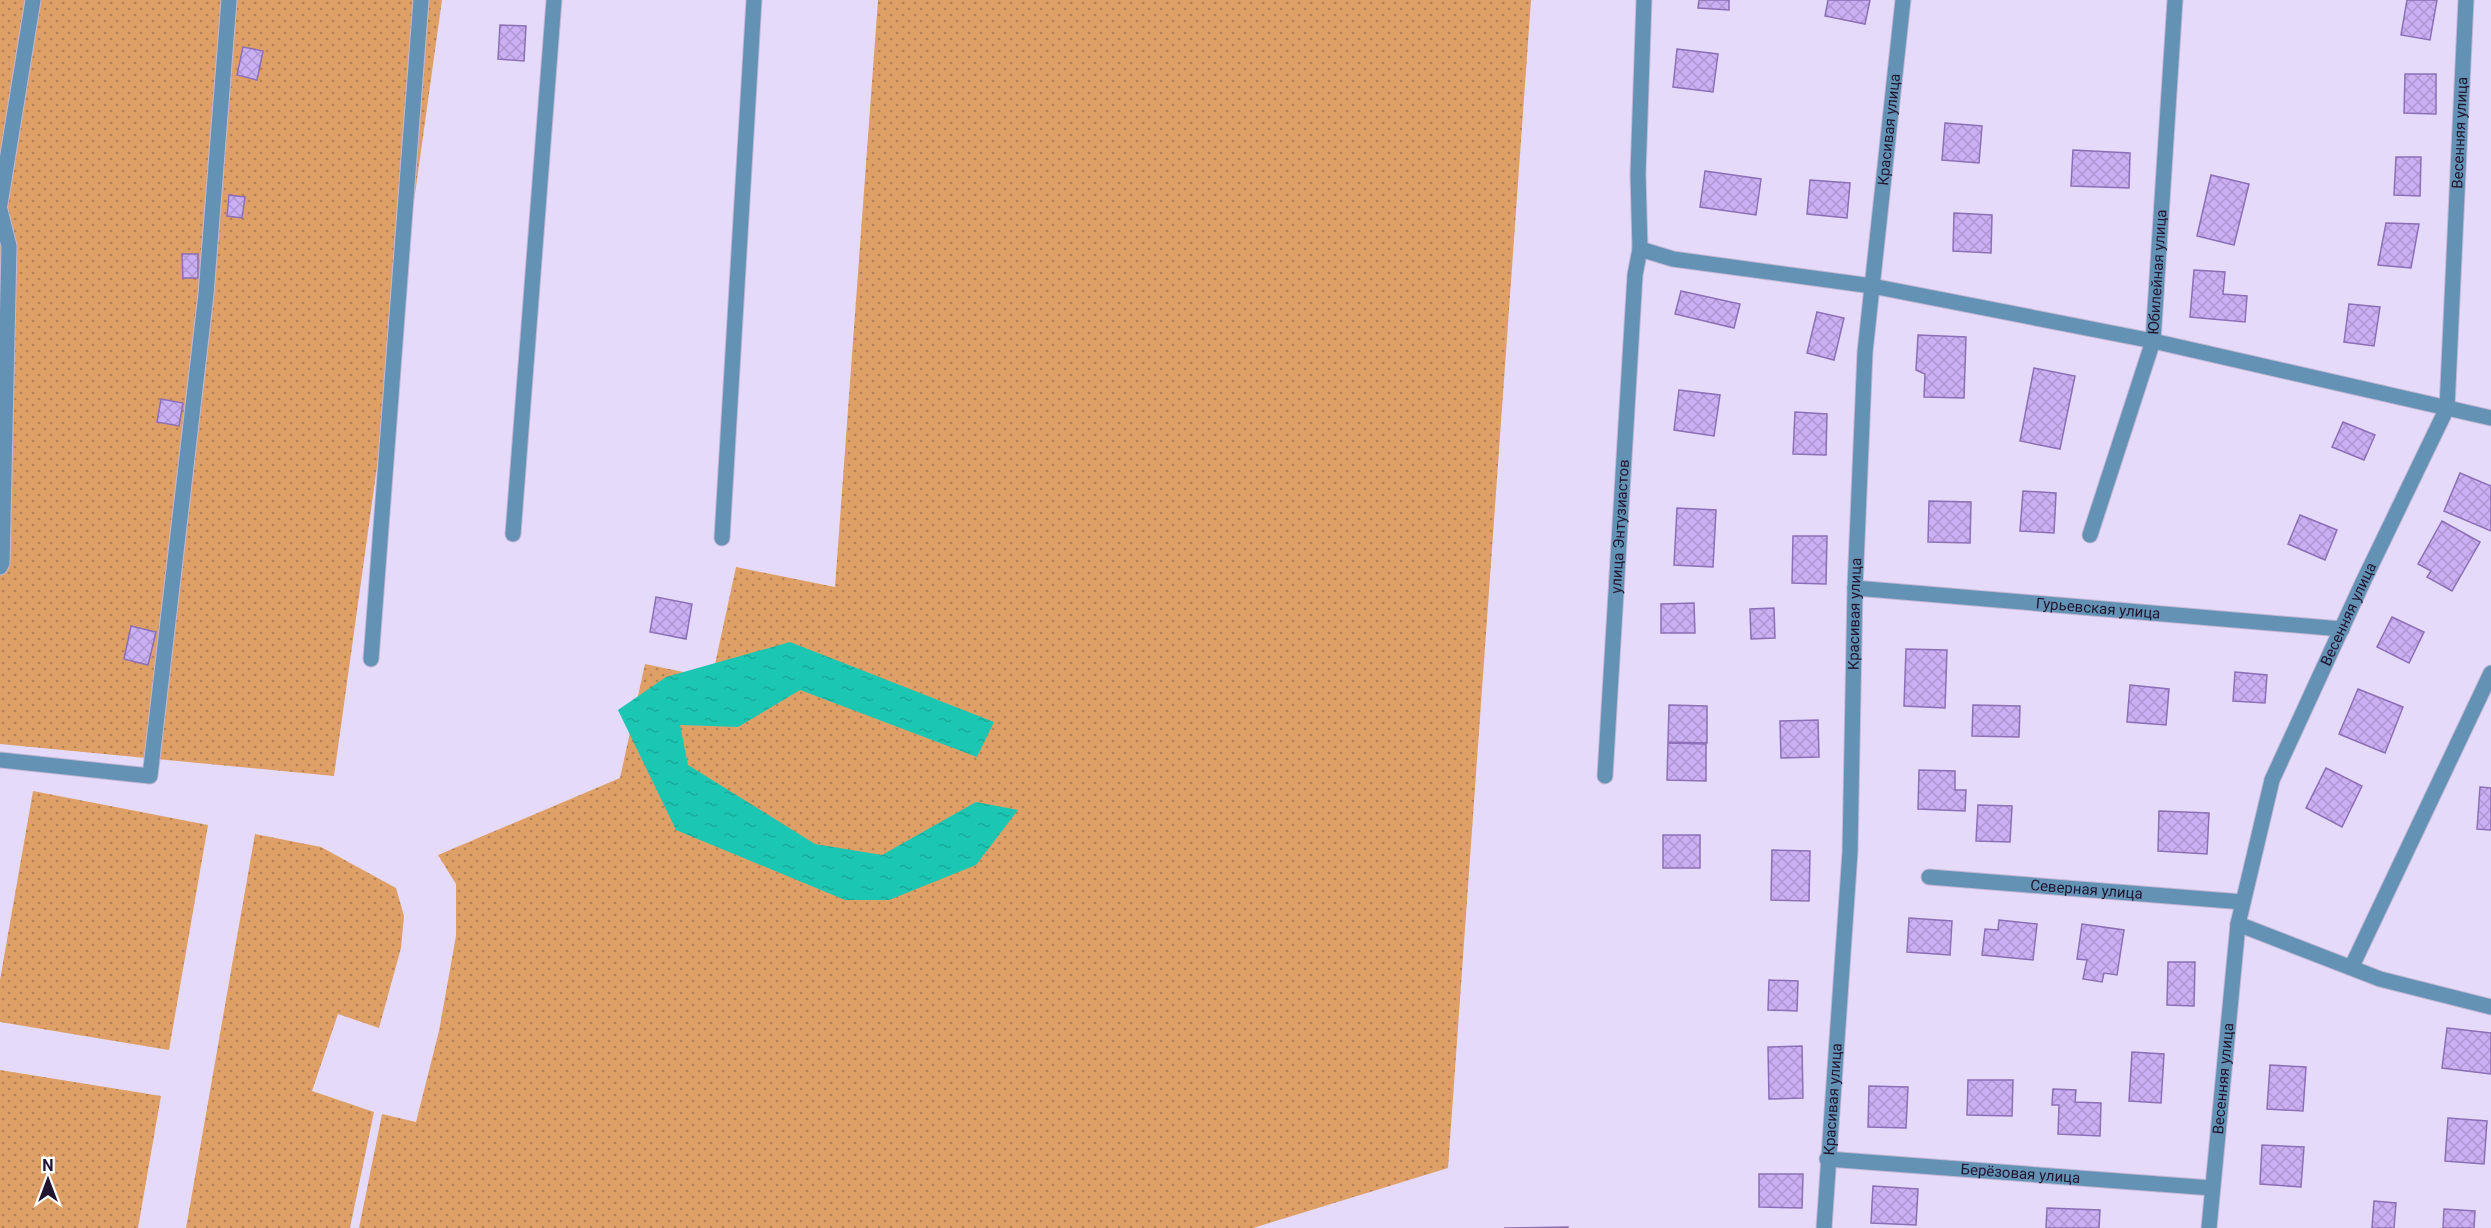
<svg xmlns="http://www.w3.org/2000/svg" width="2491" height="1228" font-family="Roboto,sans-serif">
	<defs>
		<pattern id="grass-dots" width="8" height="8" patternUnits="userSpaceOnUse" patternTransform="scale(1.5)"><rect width="8" height="8" fill="#dfa068"/><path d="M2 2h.1M6 6h.1" fill="none" stroke="#b48156" stroke-width="1.8" stroke-linecap="round"/></pattern>
		<pattern id="water-ripples" width="26" height="14" patternUnits="userSpaceOnUse" patternTransform="scale(1.5)"><rect width="26" height="14" fill="#1bc7b3"/><path d="M2 4q2-2 4 0t4 0M15 11q2-2 4 0t4 0" fill="none" stroke="#18aa9a"/></pattern>
		<pattern id="building-cross-hatch" width="8" height="8" patternUnits="userSpaceOnUse" patternTransform="scale(1.5)"><rect width="8" height="8" fill="#cab0f3"/><path d="M0 0l8 8M0 8l8-8" fill="none" stroke="#ad96d1"/></pattern>
	</defs>
	<rect width="100%" height="100%" fill="#e5daf9"/>
	<g fill="url(#grass-dots)">
		<polygon points="0,0 442,0 334,776 0,744"/>
		<polygon points="878,0 1531,0 1448,1168 1253,1228 359,1228 382,1114 416,1122 439,1031 456,936 456,884 438,855 620,778 645,664 712,678 736,567 835,587"/>
		<polygon points="33,791 208,825 169,1050 0,1022 0,980"/>
		<polygon points="255,834 321,847 396,888 404,916 401,948 379,1028 338,1014 312,1091 374,1112 350,1228 186,1228"/>
		<polygon points="0,1070 161,1096 138,1228 0,1228"/>
	</g>
	<polygon fill="url(#water-ripples)" points="790,642 994,722 977,757 800,690 738,727 680,725 688,765 815,844 882,855 976,802 1018,810 976,865 889,900 845,900 676,830 618,710 666,677"/>
	<g fill="url(#building-cross-hatch)" stroke="#8c6fb6" stroke-width="1.5">
		<polygon points="1699,0 1729,0 1729,10 1698,8"/>
		<polygon points="1828,0 1870,0 1865,24 1825,16"/>
		<polygon points="2407,0 2437,0 2430,40 2401,35"/>
		<polygon points="500,25 526,26 524,61 498,59"/>
		<polygon points="243,47 263,51 257,80 237,75"/>
		<polygon points="1677,49 1718,54 1713,92 1673,87"/>
		<polygon points="2405,74 2436,74 2436,114 2404,113"/>
		<polygon points="1945,123 1982,126 1979,163 1942,160"/>
		<polygon points="2073,150 2130,153 2129,188 2071,186"/>
		<polygon points="2396,157 2421,157 2420,196 2394,195"/>
		<polygon points="1705,171 1761,179 1756,215 1700,207"/>
		<polygon points="2211,175 2249,184 2234,245 2197,236"/>
		<polygon points="1810,180 1850,183 1847,218 1807,214"/>
		<polygon points="229,195 245,197 242,218 227,216"/>
		<polygon points="1954,213 1992,215 1991,253 1953,251"/>
		<polygon points="2386,223 2419,224 2411,268 2378,265"/>
		<polygon points="182,254 198,254 198,278 183,278"/>
		<polygon points="2194,270 2225,272 2223,294 2247,296 2245,322 2190,317"/>
		<polygon points="1681,291 1740,304 1734,328 1675,314"/>
		<polygon points="2349,304 2380,307 2374,346 2344,342"/>
		<polygon points="1817,312 1844,318 1834,360 1807,353"/>
		<polygon points="1918,335 1966,337 1964,398 1924,397 1925,374 1916,370"/>
		<polygon points="2034,368 2075,376 2060,449 2020,441"/>
		<polygon points="1679,390 1720,395 1714,436 1674,430"/>
		<polygon points="161,399 183,403 179,426 157,422"/>
		<polygon points="1795,412 1827,414 1826,455 1793,454"/>
		<polygon points="2343,422 2375,435 2364,460 2332,447"/>
		<polygon points="2460,473 2491,486 2491,531 2444,511"/>
		<polygon points="2023,491 2056,493 2054,533 2020,531"/>
		<polygon points="1929,501 1971,502 1970,543 1928,542"/>
		<polygon points="1677,508 1716,510 1713,567 1674,565"/>
		<polygon points="2300,515 2337,530 2325,560 2288,544"/>
		<polygon points="2442,521 2480,542 2452,591 2427,577 2431,571 2418,564"/>
		<polygon points="1793,536 1827,536 1826,584 1792,583"/>
		<polygon points="656,597 692,604 686,639 650,632"/>
		<polygon points="1694,603 1695,633 1661,633 1661,604"/>
		<polygon points="1774,608 1775,638 1751,639 1750,609"/>
		<polygon points="2392,617 2424,632 2409,663 2377,647"/>
		<polygon points="131,626 156,632 148,665 124,659"/>
		<polygon points="1906,649 1947,650 1945,708 1904,706"/>
		<polygon points="2235,672 2267,675 2265,703 2233,701"/>
		<polygon points="2130,685 2169,689 2166,725 2127,722"/>
		<polygon points="2358,689 2403,707 2385,753 2339,734"/>
		<polygon points="1669,705 1707,706 1707,743 1668,742"/>
		<polygon points="1973,705 2020,706 2019,737 1972,736"/>
		<polygon points="1818,720 1819,757 1781,758 1780,721"/>
		<polygon points="1668,743 1706,744 1706,781 1667,780"/>
		<polygon points="2326,768 2362,786 2342,827 2306,808"/>
		<polygon points="1919,770 1955,771 1955,790 1966,790 1965,811 1918,809"/>
		<polygon points="2480,787 2491,788 2491,830 2477,829"/>
		<polygon points="1978,805 2012,806 2010,842 1976,841"/>
		<polygon points="2159,811 2209,813 2207,854 2158,851"/>
		<rect x="1663" y="835" width="37" height="33"/>
		<polygon points="1772,850 1810,851 1809,901 1771,900"/>
		<polygon points="1909,918 1952,921 1950,955 1907,952"/>
		<polygon points="1999,920 2037,924 2033,960 1982,955 1985,929 1998,930"/>
		<polygon points="2082,924 2124,930 2117,975 2104,973 2102,982 2083,979 2087,960 2077,959"/>
		<polygon points="2168,962 2195,962 2194,1006 2167,1005"/>
		<polygon points="1769,980 1798,981 1797,1011 1768,1010"/>
		<polygon points="2447,1028 2491,1033 2491,1074 2442,1068"/>
		<polygon points="1802,1046 1803,1098 1769,1099 1768,1047"/>
		<polygon points="2132,1052 2164,1054 2161,1103 2129,1101"/>
		<polygon points="2270,1065 2306,1067 2303,1111 2267,1109"/>
		<polygon points="1968,1080 2013,1080 2012,1116 1967,1115"/>
		<polygon points="1869,1086 1908,1087 1906,1128 1868,1127"/>
		<polygon points="2053,1089 2076,1090 2075,1102 2101,1103 2100,1136 2058,1134 2059,1105 2052,1105"/>
		<polygon points="2448,1118 2487,1121 2484,1164 2445,1161"/>
		<polygon points="2262,1145 2304,1147 2301,1187 2260,1184"/>
		<polygon points="1759,1174 1803,1174 1802,1208 1759,1207"/>
		<polygon points="1873,1186 1918,1189 1916,1225 1871,1223"/>
		<polygon points="2374,1201 2396,1203 2394,1228 2372,1228"/>
		<polygon points="2047,1208 2100,1210 2099,1228 2046,1228"/>
		<polygon points="2444,1209 2475,1211 2474,1228 2443,1228"/>
		<polygon points="1568,1227 1568,1228 1504,1228"/>
	</g>
	<g fill="none" stroke-linecap="round" stroke-linejoin="round">
		<defs>
			<g id="street">
				<polyline points="0,204 33,0"/>
				<polyline points="0,210 9,246 2,563 0,567"/>
				<polyline points="1640,249 1638,174 1644,0"/>
				<polyline points="513,534 554,0"/>
				<path id="s1" d="M2090,535l63,-194 22,-341"/>
				<polyline points="722,538 754,0"/>
				<path id="s2" d="M1855,588l487,41"/>
				<polyline points="371,659 421,0"/>
				<polyline points="0,760 150,776 206,294 229,0"/>
				<path id="s3" d="M1605,776l30,-501 5,-26 33,10 199,27 281,55 338,77"/>
				<path id="s4" d="M1929,877l314,25"/>
				<polyline points="2238,924 2380,979 2491,1007"/>
				<polyline points="2352,966 2491,673"/>
				<path id="s5" d="M1827,1159l385,29"/>
				<path id="s6" d="M1824,1228l26,-376 5,-264 10,-236 38,-352"/>
				<path id="s7" d="M2209,1228l29,-304 34,-144 91,-198 84,-174 19,-408"/>
			</g>
		</defs>
		<use href="#street" stroke="#c2b7d5" stroke-width="17"/>
		<use href="#street" stroke="#6492b5" stroke-width="15"/>
	</g>
	<g text-anchor="middle" dominant-baseline="central" stroke-width="4.5" stroke-linejoin="round" paint-order="stroke">
		<g font-size="15" fill="#211531" stroke="#fff">
			<text stroke="none"><textPath href="#s6" startOffset="1101">Красивая улица</textPath></text>
			<text stroke="none"><textPath href="#s7" startOffset="1140">Весенняя улица</textPath></text>
			<text stroke="none"><textPath href="#s1" startOffset="273">Юбилейная улица</textPath></text>
			<text stroke="none"><textPath href="#s3" startOffset="250">улица Энтузиастов</textPath></text>
			<text stroke="none"><textPath href="#s2" startOffset="244">Гурьевская улица</textPath></text>
			<text stroke="none"><textPath href="#s6" startOffset="615">Красивая улица</textPath></text>
			<text stroke="none"><textPath href="#s7" startOffset="636">Весенняя улица</textPath></text>
			<text stroke="none"><textPath href="#s4" startOffset="158">Северная улица</textPath></text>
			<text stroke="none"><textPath href="#s7" startOffset="150">Весенняя улица</textPath></text>
			<text stroke="none"><textPath href="#s6" startOffset="129">Красивая улица</textPath></text>
			<text stroke="none"><textPath href="#s5" startOffset="194">Берёзовая улица</textPath></text>
		</g>
	</g>
	<g transform="translate(48 1180)" stroke="#ffffff" stroke-width="4.5" paint-order="stroke">
	<path d="M0-4.5L10 22L0 15L-10 22Z" fill="#211531"/>
	<text y="-9" font-size="16" font-weight="bold" text-anchor="middle" fill="#211531">N</text>
	</g>
</svg>
